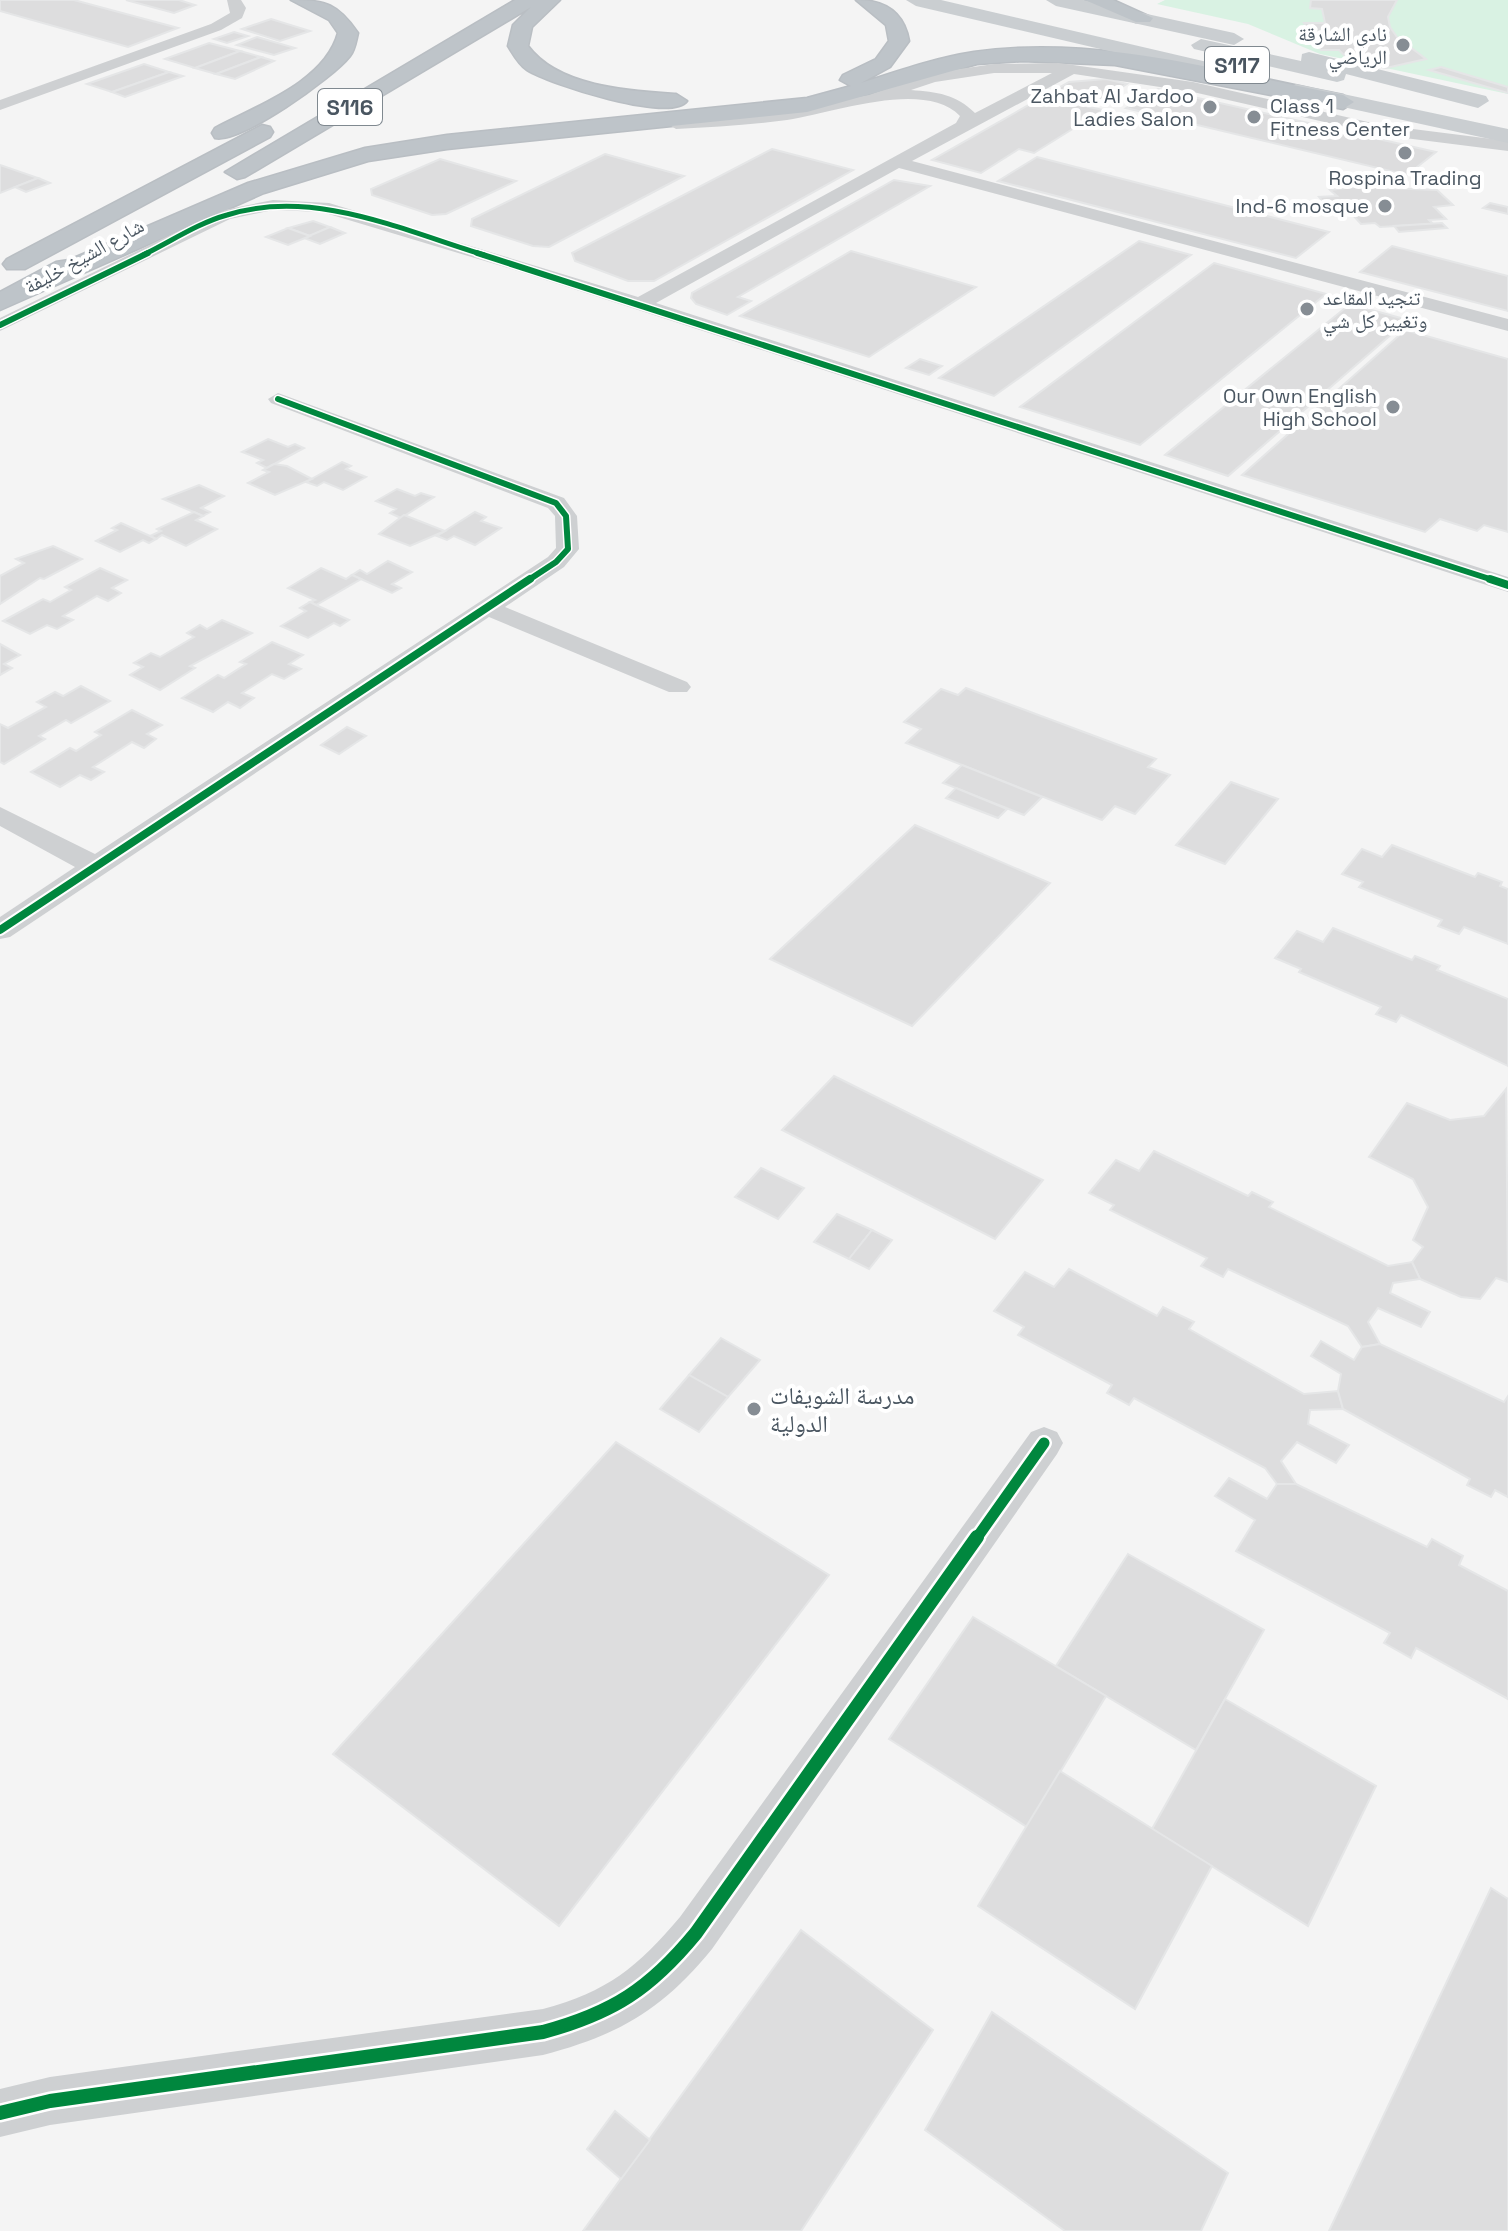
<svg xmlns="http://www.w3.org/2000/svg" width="1508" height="2231" font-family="'Space Grotesk','Noto Naskh Arabic',sans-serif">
	<rect width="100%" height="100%" fill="#f4f4f4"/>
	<polygon fill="#d9f2e3" points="1165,0 1508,0 1508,94 1320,54 1248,24 1157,4"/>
	<g fill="#ddddde" stroke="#e5e6e7" stroke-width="2">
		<polygon points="0,0 74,0 178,28 128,47 0,11"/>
		<polygon points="126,0 179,0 195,5 174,13"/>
		<polygon points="1311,0 1397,0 1388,17 1390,27 1397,37 1426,59 1386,68 1349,60 1339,50 1321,50 1304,23 1325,23 1322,9 1310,8"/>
		<polygon points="271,19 310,31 280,41 242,29"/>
		<polygon points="234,32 248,36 227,43 214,39"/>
		<polygon points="257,37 295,48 274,55 237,45"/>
		<polygon points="209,43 240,51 195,68 165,59"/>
		<polygon points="240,51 261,57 216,74 195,68"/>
		<polygon points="261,57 274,61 235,79 216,74"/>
		<polygon points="144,64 169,72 112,92 87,84"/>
		<polygon points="1441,67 1508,87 1508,93 1429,70"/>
		<polygon points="169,72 183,76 125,97 112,92"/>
		<polygon points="1106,79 1127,84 1089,107 1103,110 1034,153 1019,149 981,173 932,160 1069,82"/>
		<polygon points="1158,89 1436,152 1407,175 1126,108"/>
		<polygon points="772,149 853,170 654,281 628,281 575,261 572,253"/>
		<polygon points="605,154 684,176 549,247 533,246 471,226 472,219"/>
		<polygon points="1037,157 1329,232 1296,258 998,181"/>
		<polygon points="440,159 516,181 446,214 432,215 372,195 371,189"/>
		<polygon points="0,165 38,178 0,193"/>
		<polygon points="38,178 50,183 26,192 15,187"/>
		<polygon points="894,180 930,186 738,297 751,301 727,315 696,304 691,298 692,293"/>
		<polygon points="1378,184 1382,188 1437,190 1453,205 1434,207 1446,219 1429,220 1433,224 1380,227 1375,223 1361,224 1351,213 1334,214 1319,197 1337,196 1330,190"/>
		<polygon points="1490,203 1508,207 1508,214 1483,208"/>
		<polygon points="313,221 330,227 310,236 288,228"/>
		<polygon points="1442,223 1447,228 1399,232 1394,226"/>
		<polygon points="330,227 345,233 320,244 304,238"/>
		<polygon points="288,228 310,236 288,245 266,237"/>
		<polygon points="1139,241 1191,255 994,396 939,378"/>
		<polygon points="1392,246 1508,276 1508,311 1360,272"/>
		<polygon points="851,251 976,287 869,357 740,316"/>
		<polygon points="1214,263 1326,294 1140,445 1020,407"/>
		<polygon points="1350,304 1408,320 1228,476 1165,455"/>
		<polygon points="1405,330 1508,359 1508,532 1484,525 1477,531 1440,519 1425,532 1242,475"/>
		<polygon points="920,359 942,366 929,375 906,368"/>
		<polygon points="268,439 288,447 295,444 304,448 267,468 257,463 263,460 242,452"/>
		<polygon points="342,462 351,466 346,469 366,477 343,490 324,482 317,486 306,482"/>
		<polygon points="274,464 287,466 312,479 275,495 248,483 269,472 263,470"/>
		<polygon points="199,485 224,496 201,508 210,512 203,516 163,499"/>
		<polygon points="397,489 415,496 421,493 434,497 401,518 390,513 396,509 376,501"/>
		<polygon points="194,512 203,516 196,520 217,529 186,546 162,535 156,539 150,536 161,531 157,529"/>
		<polygon points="475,512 486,517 481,521 501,528 475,545 454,536 447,540 437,536"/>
		<polygon points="404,515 445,531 410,546 379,534"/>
		<polygon points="121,523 150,536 156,539 149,543 143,540 120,552 96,541 117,530 112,528"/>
		<polygon points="53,546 82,559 44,579 40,578 0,604 0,576 24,563 16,559"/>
		<polygon points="388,561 412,572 392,584 401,588 392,593 352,575 360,570 367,574"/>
		<polygon points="100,568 127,580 112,588 121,593 108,601 97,596 63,616 73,620 57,629 47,625 30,634 3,621 43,599 50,602 71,590 65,587"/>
		<polygon points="321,568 346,579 352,575 361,579 316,605 310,602 315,600 288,588"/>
		<polygon points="310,602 316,605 349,620 340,626 334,623 308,638 281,626 306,611 300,608"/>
		<polygon points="222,620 252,633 190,666 195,668 160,690 130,675 143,667 134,663 151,653 160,657 194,637 187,633 200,625 207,629"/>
		<polygon points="272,642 303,655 289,664 301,669 284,679 272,674 242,693 254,698 240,708 228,702 213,712 182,698 218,675 224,678 246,664 240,662"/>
		<polygon points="0,644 20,655 4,664 12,668 0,675"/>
		<polygon points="81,686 110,701 71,723 66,720 39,736 45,739 4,764 0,762 0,724 8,728 46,707 37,702 55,692 63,696"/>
		<polygon points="966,688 1156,759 1148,767 1170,775 1135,814 1115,806 1102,820 906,743 921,729 904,722 941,689 958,695"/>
		<polygon points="132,710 162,725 147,734 156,739 144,748 132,742 93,767 104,772 91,780 80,775 60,787 31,772 70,748 76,751 101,735 95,732"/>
		<polygon points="347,727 366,736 339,754 321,745"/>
		<polygon points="962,765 1042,797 1024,815 943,783"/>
		<polygon points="1231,782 1278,799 1225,864 1176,845"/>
		<polygon points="956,788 1007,809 998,818 946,798"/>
		<polygon points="915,825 1050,883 912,1026 770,959"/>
		<polygon points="1392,845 1475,877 1478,873 1502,882 1500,886 1508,889 1508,944 1464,927 1459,934 1438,926 1442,920 1359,887 1363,882 1342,874 1362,849 1382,857"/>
		<polygon points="1333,928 1412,960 1415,956 1440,966 1437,970 1508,999 1508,1066 1401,1015 1396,1022 1376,1014 1381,1007 1299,972 1301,969 1275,958 1297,931 1323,942"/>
		<polygon points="834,1076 1043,1180 995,1239 782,1130"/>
		<polygon points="1506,1089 1508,1282 1496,1278 1480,1299 1461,1297 1420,1279 1412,1262 1423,1247 1413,1240 1428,1207 1413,1179 1369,1157 1407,1103 1450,1120 1484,1116"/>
		<polygon points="1154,1151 1248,1196 1252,1192 1273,1202 1269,1207 1388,1266 1412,1262 1420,1279 1393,1283 1390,1293 1430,1312 1421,1327 1378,1308 1368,1322 1380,1344 1362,1347 1348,1326 1228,1269 1223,1277 1201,1266 1207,1258 1110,1210 1114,1205 1089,1193 1116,1160 1139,1171"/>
		<polygon points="761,1168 804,1188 778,1219 735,1197"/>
		<polygon points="837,1214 872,1230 849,1259 814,1242"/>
		<polygon points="872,1230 892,1240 869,1269 849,1259"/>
		<polygon points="1069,1269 1157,1316 1163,1307 1194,1322 1189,1329 1304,1394 1338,1391 1343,1409 1310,1410 1308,1424 1349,1445 1336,1463 1297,1442 1281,1461 1296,1484 1277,1484 1265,1468 1134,1398 1129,1405 1107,1393 1112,1385 1018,1335 1024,1327 994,1311 1025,1272 1054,1287"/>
		<polygon points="721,1338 760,1360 728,1397 689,1375"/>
		<polygon points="1321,1341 1354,1360 1362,1347 1380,1344 1504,1402 1508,1396 1508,1497 1495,1490 1491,1497 1467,1485 1470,1479 1343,1409 1338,1391 1341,1374 1311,1356"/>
		<polygon points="689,1375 728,1397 699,1432 660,1409"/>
		<polygon points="616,1442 829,1575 559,1926 333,1754"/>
		<polygon points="1229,1478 1267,1499 1277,1484 1296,1484 1427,1547 1432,1539 1463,1556 1459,1565 1508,1591 1508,1699 1416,1648 1411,1658 1384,1643 1390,1633 1236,1551 1255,1520 1215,1496"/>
		<polygon points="1128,1554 1264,1630 1196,1750 1056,1666"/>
		<polygon points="973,1617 1106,1696 1027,1827 889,1739"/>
		<polygon points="1225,1699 1376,1786 1308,1926 1152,1829"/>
		<polygon points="1060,1771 1212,1866 1135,2009 978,1906"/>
		<polygon points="1491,1888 1508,1899 1508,2231 1329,2231"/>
		<polygon points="801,1930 933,2030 801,2231 583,2231"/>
		<polygon points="992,2012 1228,2173 1201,2231 1065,2231 925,2130"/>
		<polygon points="615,2111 650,2140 621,2179 587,2149"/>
	</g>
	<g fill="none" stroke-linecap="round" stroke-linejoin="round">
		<defs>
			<g id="highway">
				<path d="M291,0c35,0 47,4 67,33 -2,8 -3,17 -8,23 -17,22 -110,88 -135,82l-3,-5 3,-5c41,-22 110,-46 123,-95l-9,-13z"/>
				<path d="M515,0h45l-28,27 -4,19c30,41 101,45 148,48l11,7c-17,22 -138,-17 -160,-31 -8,-5 -14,-16 -19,-24l5,-21 18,-18 -286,170 -8,2 -12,-7z"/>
				<path d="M856,0c29,0 48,12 53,41l-19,26 -29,16c37,-12 74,-25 113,-31 123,-18 249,20 369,43l11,7 -11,7 -228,-44 -92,-4 -46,3 -170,48 -360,37 -79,12 -104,32 -264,117v-18l56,-30 13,-2 179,-77 117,-35 82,-13 360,-37 44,-12 -11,-6 3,-5 33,-16 13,-18 -3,-16z"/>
				<polygon points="1085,0 1113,0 1153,18 1150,22 1136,22"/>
				<polygon points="262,125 270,127 273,132 270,137 25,269 7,269 3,264 7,259"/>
			</g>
		</defs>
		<use href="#highway" stroke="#b9bec3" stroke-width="3"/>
		<g fill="#ced0d2" fill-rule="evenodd">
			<polygon points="227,0 241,0 246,8 242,18 221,30 0,110 0,100 211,24 230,13"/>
			<path d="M1059,63l134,19 188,43 127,16v10l-127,-16 -188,-43 -119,-18 -162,87 596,158v12l-609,-163 -243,135 852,274v15l-990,-321 -196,-59 -49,-2 -43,9 -230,112v-13l219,-107 54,-11 56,3 309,94 318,-174 4,-7c-36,-37 -126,-3 -173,4 -36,5 -74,7 -111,9l-8,-5 2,-3 117,-11 82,-15 63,-22 62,-9zM994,73h58l-77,40c-19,-19 -38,-21 -64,-23l24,-8z"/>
			<polygon points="278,393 564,498 577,516 579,549 564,567 505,607 687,682 691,687 687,692 669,692 489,617 10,937 0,939 0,917 75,867 0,826 0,807 95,854 548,557 556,548 555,516 548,508 271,403 268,399"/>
			<path d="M1044,1427l13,5 6,11 -6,11 -345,495c-50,61 -93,86 -169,106l-493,70 -50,12v-48l50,-12 493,-68c64,-17 95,-42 137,-92l351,-485z"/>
		</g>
		<g fill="#caced1" fill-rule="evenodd">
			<polygon points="906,0 941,0 1233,68 1244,74 1233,80 916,6"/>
			<polygon points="1046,0 1083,0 1234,33 1244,39 1234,45 1056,6"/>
			<polygon points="1201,39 1301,61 1302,54 1309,52 1486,96 1489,101 1478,108 1346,74 1344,80 1337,82 1194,49 1191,45"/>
			<polygon points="1296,84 1508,129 1508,143 1288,95 1285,90"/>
		</g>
		<use href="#highway" fill="#bec4c9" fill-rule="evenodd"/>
		<defs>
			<path id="cycleway-far4" d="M143,255c27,-13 55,-32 84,-40 86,-27 175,15 257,40"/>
			<g id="cycleway-far3">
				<polyline points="477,253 1496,581"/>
				<polyline points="0,325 148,253"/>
				<polyline points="278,399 556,503 566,516 568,549 556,562 527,581"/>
			</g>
			<g id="cycleway-far2">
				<polyline points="1490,579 1508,585"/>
				<polyline points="0,930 530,579"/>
			</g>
			<polyline id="cycleway-far1" points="976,1539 1044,1443"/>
			<path id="cycleway" d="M0,2113l50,-12 493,-69c70,-19 107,-43 153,-99l281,-396"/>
		</defs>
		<use href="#cycleway-far4" stroke="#fff" stroke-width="8"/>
		<use href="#cycleway-far3" stroke="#fff" stroke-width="9"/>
		<use href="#cycleway-far2" stroke="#fff" stroke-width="12"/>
		<use href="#cycleway-far1" stroke="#fff" stroke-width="16"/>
		<use href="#cycleway" stroke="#fff" stroke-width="19"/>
		<use href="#cycleway-far4" stroke="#00873e" stroke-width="5"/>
		<use href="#cycleway-far3" stroke="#00873e" stroke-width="6"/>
		<use href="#cycleway-far2" stroke="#00873e" stroke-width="8"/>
		<use href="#cycleway-far1" stroke="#00873e" stroke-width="11"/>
		<use href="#cycleway" stroke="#00873e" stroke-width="14"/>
	</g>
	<g fill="#868d94" stroke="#fff" stroke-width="3">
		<circle cx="1403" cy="45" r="8"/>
		<circle cx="1210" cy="107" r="8"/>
		<circle cx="1254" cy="117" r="8"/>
		<circle cx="1405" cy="153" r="8"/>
		<circle cx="1385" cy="206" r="8"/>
		<circle cx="1307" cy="309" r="8"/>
		<circle cx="1393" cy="407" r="8"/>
		<circle cx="754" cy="1409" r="8"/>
	</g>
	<g text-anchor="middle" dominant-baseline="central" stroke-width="8" stroke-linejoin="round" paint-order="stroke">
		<g font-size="20" fill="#4a5661" stroke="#fff" text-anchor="end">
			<text x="1387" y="34">نادي الشارقة<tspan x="1387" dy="23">الرياضي</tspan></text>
			<text x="1194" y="96">Zahbat Al Jardoo<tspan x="1194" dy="23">Ladies Salon</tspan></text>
			<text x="1270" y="106" text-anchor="start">Class 1<tspan x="1270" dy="23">Fitness Center</tspan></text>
			<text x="1405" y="178" text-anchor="middle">Rospina Trading</text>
			<text x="1369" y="206">Ind-6 mosque</text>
			<text x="1323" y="298" text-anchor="start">تنجيد المقاعد<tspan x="1323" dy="23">وتغيير كل شي</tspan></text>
			<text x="1377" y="396">Our Own English<tspan x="1377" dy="23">High School</tspan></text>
		</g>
		<g font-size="20" fill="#4a5661" stroke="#fff">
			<text transform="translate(84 256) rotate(-29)">شارع الشيخ خليفة</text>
		</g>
		<g fill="#fff" stroke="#808990" stroke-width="2">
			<rect x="1205" y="47" width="64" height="36" rx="6"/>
			<rect x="318" y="89" width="64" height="36" rx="6"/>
		</g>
		<g font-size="22" font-weight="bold" fill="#4a5661">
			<text x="1237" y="65">S117</text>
			<text x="350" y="107">S116</text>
		</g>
		<g font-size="24" fill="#4a5661" stroke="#fff" text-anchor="start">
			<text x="770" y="1395">مدرسة الشويفات<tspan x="770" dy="28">الدولية</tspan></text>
		</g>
	</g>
</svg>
